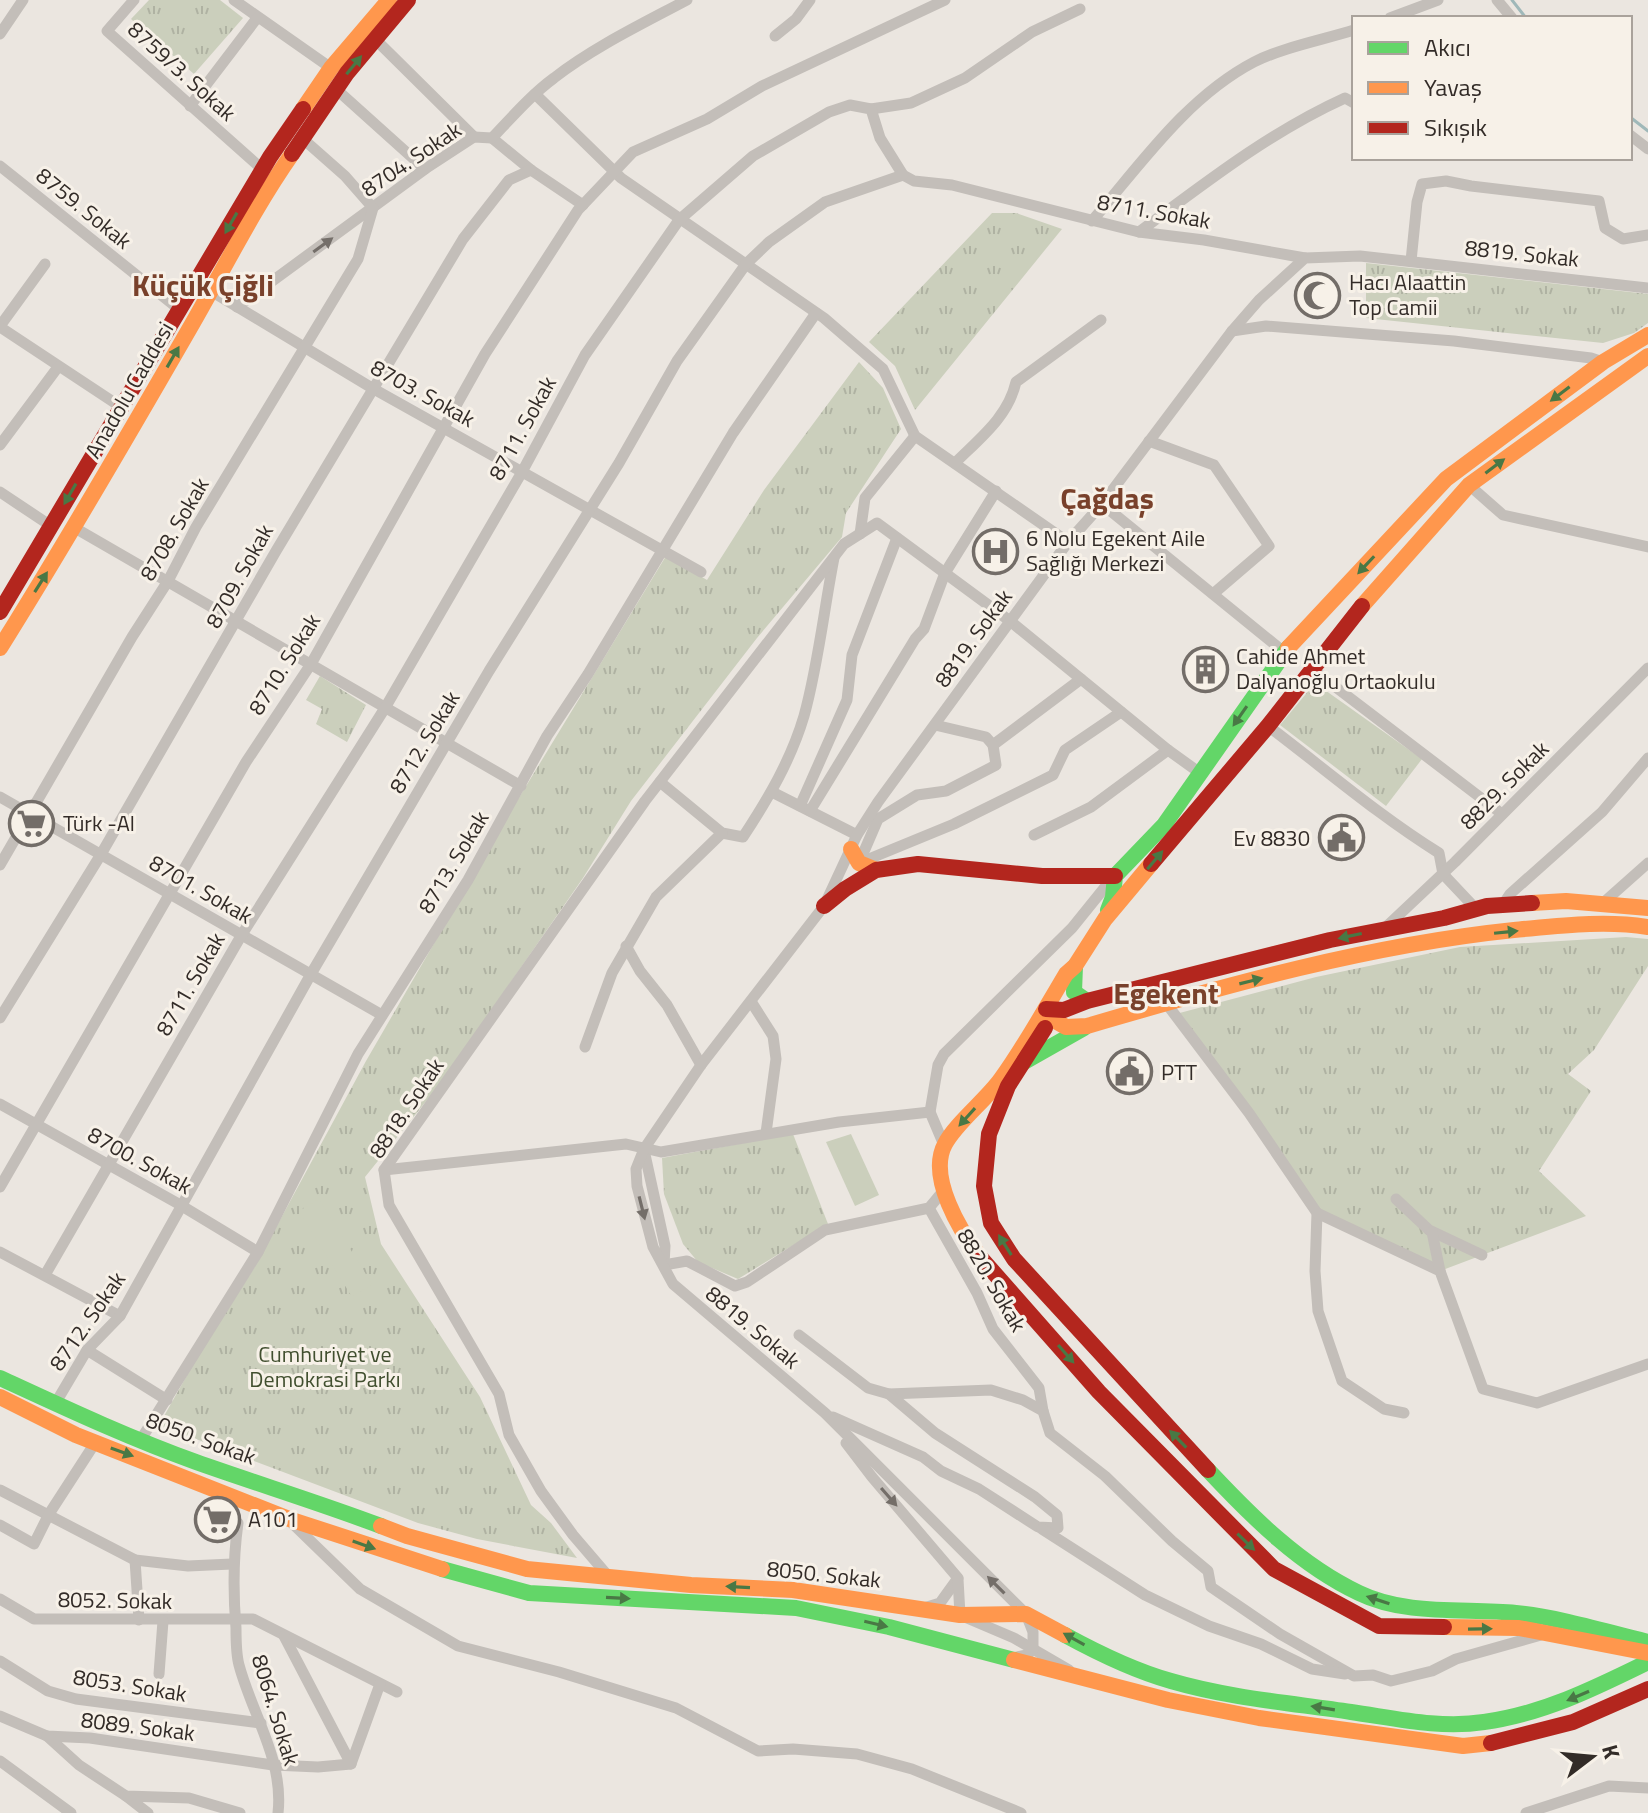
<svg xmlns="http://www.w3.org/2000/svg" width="1648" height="1813" font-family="'Titillium Web',sans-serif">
	<defs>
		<pattern id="grass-tufts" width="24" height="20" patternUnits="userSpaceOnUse" patternTransform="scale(2)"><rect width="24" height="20" fill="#cbcfbc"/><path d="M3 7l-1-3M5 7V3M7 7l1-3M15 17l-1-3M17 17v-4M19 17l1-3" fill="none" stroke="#afb2a2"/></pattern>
	</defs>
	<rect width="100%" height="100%" fill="#ebe6e0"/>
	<g fill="url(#grass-tufts)">
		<polygon points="149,0 220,0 243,18 194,74 131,19"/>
		<polygon points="992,213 1016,213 1062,229 915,410 895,366 869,342"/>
		<polygon points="1366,263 1648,294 1648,323 1634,333 1603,343 1366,318"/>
		<polygon points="859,362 883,388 901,429 846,513 842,537 757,638 631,801 583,878 440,1084 365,1177 381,1244 480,1397 531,1505 551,1523 577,1558 477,1539 418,1523 159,1425 204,1345 254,1268 366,1061 506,819 666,556 707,580 764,490"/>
		<polygon points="320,676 366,705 347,742 316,724 322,709 306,700"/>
		<polygon points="1315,683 1422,759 1386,806 1280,725"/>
		<polygon points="1626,937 1648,939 1648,966 1594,1050 1568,1074 1591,1091 1539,1171 1586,1216 1440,1271 1315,1207 1172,1015 1316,977 1460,947"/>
		<polygon points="793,1134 828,1224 738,1279 698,1262 683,1244 664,1194 662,1158"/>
	</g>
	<g fill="#cbcfbc">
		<polygon points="851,1134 879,1195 855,1206 826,1142"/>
		<polygon points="319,1199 372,1284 352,1297 299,1211"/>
	</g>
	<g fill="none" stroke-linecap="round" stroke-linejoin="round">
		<g stroke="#9fb8b9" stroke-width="3">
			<polyline points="1512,0 1526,18"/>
			<polyline points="1630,117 1648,131"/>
		</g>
		<g stroke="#c3beb9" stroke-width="11">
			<polyline points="134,0 107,31 262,169"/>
			<polyline points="234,0 331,68"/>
			<polyline points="1497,0 1512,18"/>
			<polyline points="1390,18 1438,0"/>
			<polyline points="0,34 23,0"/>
			<polyline points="775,36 796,19 810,0"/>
			<polyline points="375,39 474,137"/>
			<polyline points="336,89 425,169"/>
			<polyline points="535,94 621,178 824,318 883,369 915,436 1068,542"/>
			<polyline points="190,106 257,18"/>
			<polyline points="871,109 911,103 965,78 1032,32 1080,9"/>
			<polyline points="1630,135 1648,149"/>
			<polyline points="492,138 531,170 583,205"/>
			<polyline points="0,166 180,310"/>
			<path d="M1092,221c48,-56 95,-124 162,-159 30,-15 68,-22 100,-32"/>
			<path d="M1139,232c66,-49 131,-100 206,-134l9,5"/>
			<polyline points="1411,261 1417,202 1422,184 1446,181 1471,186 1599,201 1605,228 1623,239 1648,235"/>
			<polyline points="211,291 372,388 701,572"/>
			<path d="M237,307l188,-138 49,-32 18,1c20,-21 39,-43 62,-60 40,-31 88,-54 133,-78"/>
			<polyline points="0,326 45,264"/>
			<polyline points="0,327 121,407"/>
			<polyline points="1232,331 1266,326 1454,341 1591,358 1603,362"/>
			<polyline points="1149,441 1214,465 1269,546 1213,594"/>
			<polyline points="0,445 58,367"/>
			<path d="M955,463c25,-25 53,-46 61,-81l85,-62"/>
			<polyline points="1469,485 1503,515 1648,547"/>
			<polyline points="0,492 51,526"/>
			<polyline points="1102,504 1284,652"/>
			<polyline points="75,528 521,786"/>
			<polyline points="860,534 865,498 915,436"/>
			<polyline points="1312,669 1502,814"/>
			<polyline points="935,725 986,737 993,745 1081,679"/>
			<path d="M1268,726c57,43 110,89 171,127l4,21 33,35"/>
			<path d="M660,782l62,51 21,4c25,-38 48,-77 61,-121 14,-50 20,-107 30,-158"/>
			<polyline points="772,792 857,835"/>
			<polyline points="0,797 382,1015"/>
			<polyline points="800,806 847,700 852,655 897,538"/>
			<polyline points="810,811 915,639 924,629 945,573 996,491"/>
			<polyline points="1034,835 1091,807 1168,750"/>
			<polyline points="859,863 954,824 1053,775 1065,750 1121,712"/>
			<polyline points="859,863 878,819 917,795 946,791 996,765 993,745"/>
			<polyline points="0,865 132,637 168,581 196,527 358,259 373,208 345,176 302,138"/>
			<polyline points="1504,903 1510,894 1602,812 1648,758"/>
			<polyline points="1603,903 1648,863"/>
			<polyline points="1386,927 1455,862 1648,668"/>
			<polyline points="626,946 640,971 667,1005 701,1065"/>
			<polyline points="752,1003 773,1036 776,1059 766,1133"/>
			<polyline points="1166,1003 1249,1113 1317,1213 1315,1271 1318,1311 1342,1381 1384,1409 1404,1413"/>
			<polyline points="0,1018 100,856 276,551 463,239 509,180 531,170"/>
			<polyline points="585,1047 612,973 656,897 722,833"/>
			<polyline points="0,1104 177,1203 258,1252"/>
			<polyline points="930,1112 938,1065 944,1054 1072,928 1114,876"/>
			<polyline points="644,1150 665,1246 664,1265"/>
			<polyline points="384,1170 626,1144 661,1152 839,1122 930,1112 944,1145"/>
			<polyline points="0,1187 246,762 311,664 485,354 578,210 633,152 707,119 762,86 945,0"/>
			<polyline points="1396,1199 1429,1230 1482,1255"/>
			<polyline points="929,1208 977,1293 993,1329 1039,1388 1043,1411"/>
			<polyline points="1317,1213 1440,1271 1483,1389 1537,1403 1648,1364"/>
			<polyline points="1432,1232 1440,1271"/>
			<polyline points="0,1252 120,1316"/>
			<polyline points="664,1265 687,1261 735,1286 747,1282 825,1230 929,1208 944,1190"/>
			<polyline points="45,1275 241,936 385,708 522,472 585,355 679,220 753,156 829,112 850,105 871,109 880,138 903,175 914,181 952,185 1139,232 1204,240 1305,258"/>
			<polyline points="799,1335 868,1388 889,1394 991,1390 1023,1400 1043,1411 1050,1433 1105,1476 1172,1541 1208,1571 1211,1587 1280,1634 1354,1676 1373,1675 1391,1681 1432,1671 1456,1659 1541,1635"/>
			<polyline points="87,1350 167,1400"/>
			<polyline points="55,1404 87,1350 120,1316 311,974 489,671 619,463 677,361 746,264 769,242 825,202 903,175"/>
			<polyline points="833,1417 923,1457 941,1471 979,1489 1038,1527 1058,1528 1057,1515 1035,1497 935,1433 889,1394"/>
			<polyline points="140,1441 258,1252 358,1054 468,880 547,736 588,674 733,433 816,313"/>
			<polyline points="846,1443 872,1477 958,1578 940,1603 924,1608"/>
			<polyline points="0,1490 135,1560 188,1566 232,1564"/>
			<path d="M238,1523c-5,36 -5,69 -2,105 0,12 0,26 3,37 13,49 45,95 39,148"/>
			<polyline points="292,1523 360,1589 458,1646 559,1672 676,1708 758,1751 793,1749 857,1754 912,1769 1021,1813"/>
			<polyline points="0,1525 34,1544 49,1514 95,1443"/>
			<polyline points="1042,1529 1145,1595 1209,1626 1261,1644 1312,1669 1345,1674"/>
			<polyline points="135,1560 139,1620"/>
			<polyline points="609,1577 573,1535 541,1491 509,1435 499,1394 389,1205 384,1170 645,801 844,544 877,523 1010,621 1168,750 1200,773"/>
			<polyline points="958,1579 960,1615 1014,1638 1069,1670"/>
			<polyline points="0,1599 34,1619 253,1619 397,1692"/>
			<polyline points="284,1636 351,1764"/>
			<polyline points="1012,1658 1027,1655 1033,1649 1033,1632 1026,1614 825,1413 673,1284 653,1247 637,1186 636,1169 644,1149 701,1065 824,906 857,835 878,802 1068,542 1102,504 1232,331 1259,300 1305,258 1360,256 1648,288"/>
			<polyline points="0,1661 48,1691 76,1699 261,1723"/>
			<polyline points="159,1674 163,1621"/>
			<polyline points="0,1716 47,1736 90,1738 273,1765 318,1767 351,1764 380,1684"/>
			<polyline points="47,1736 79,1765 126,1796 189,1798 240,1813"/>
			<polyline points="0,1761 71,1813"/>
			<polyline points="126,1796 148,1813"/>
			<polyline points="1526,1813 1609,1786 1648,1788"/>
		</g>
		<g stroke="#63d668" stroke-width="16">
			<polyline points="1108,910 1113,897 1115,876 1164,825 1288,648"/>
			<polyline points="1075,966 1074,992 1087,1001"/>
			<polyline points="1024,1062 1084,1028"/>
			<path d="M0,1378c65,30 129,60 196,84 62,22 124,41 185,64"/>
			<path d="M1208,1470c44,47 92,95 151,123 47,23 106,15 157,20 43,4 90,19 132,29"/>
			<polyline points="442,1569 529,1593 796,1608 889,1627 1014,1660"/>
			<path d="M1065,1635c33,18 70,36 106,46 58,17 120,22 180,31 43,6 89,17 133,10 59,-8 111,-34 164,-60"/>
		</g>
		<g stroke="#ff974d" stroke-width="16">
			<polyline points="303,109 331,68 389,0"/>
			<polyline points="1362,606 1469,485 1648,356"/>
			<path d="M0,648c65,-104 126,-209 187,-315 35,-60 65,-122 105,-179"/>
			<polyline points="1288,648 1446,479 1603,362 1648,335"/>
			<polyline points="851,849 859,863 876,870"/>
			<polyline points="1532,903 1566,901 1648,908"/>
			<path d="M1043,1014l23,13 21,-1c140,-41 282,-81 427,-96 44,-4 90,-10 134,-3"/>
			<path d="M980,1257c-19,-25 -53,-80 -35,-113 11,-21 41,-44 56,-65 24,-33 44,-70 65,-105l9,-8 30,-47 46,-55"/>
			<polyline points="0,1397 76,1435 289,1519 442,1569"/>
			<polyline points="381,1526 407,1536 527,1569 691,1585 793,1590 960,1615 1026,1614 1065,1635"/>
			<polyline points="1444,1627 1519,1628 1648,1653"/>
			<polyline points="1014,1660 1168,1700 1259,1718 1463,1746 1491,1743"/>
		</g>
		<g stroke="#b3261e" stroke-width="16">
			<polyline points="292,154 347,73 408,0"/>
			<polyline points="0,612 270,157 303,109"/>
			<polyline points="1151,864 1268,726 1362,606"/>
			<polyline points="824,906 845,889 876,870 918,864 1042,876 1115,876"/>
			<polyline points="1046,1009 1064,1010 1087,1001 1330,940 1444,918 1487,906 1532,903"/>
			<polyline points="1045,1028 1008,1086 989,1134 984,1186 991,1223 1014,1259 1208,1470"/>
			<polyline points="980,1257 1099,1392 1274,1569 1379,1626 1444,1627"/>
			<polyline points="1491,1743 1573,1722 1648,1689"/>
		</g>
	</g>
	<defs><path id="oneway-solid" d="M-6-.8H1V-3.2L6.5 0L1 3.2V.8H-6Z" transform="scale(2)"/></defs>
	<g fill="#497845">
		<use href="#oneway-solid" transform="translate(354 65) rotate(-51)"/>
		<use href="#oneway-solid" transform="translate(231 223) rotate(120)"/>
		<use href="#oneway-solid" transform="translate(173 357) rotate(-60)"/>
		<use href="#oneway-solid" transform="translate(1560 394) rotate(143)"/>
		<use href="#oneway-solid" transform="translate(1495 466) rotate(-37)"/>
		<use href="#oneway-solid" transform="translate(70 494) rotate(120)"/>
		<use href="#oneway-solid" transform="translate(1366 565) rotate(133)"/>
		<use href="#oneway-solid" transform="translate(41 582) rotate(-58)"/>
		<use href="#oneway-solid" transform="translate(1240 716) rotate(125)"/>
		<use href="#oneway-solid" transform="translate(1155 860) rotate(-50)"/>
		<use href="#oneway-solid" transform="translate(1506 932) rotate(-6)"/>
		<use href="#oneway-solid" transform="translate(1350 936) rotate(168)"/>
		<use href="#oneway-solid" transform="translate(1251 981) rotate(-14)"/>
		<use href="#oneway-solid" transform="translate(967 1117) rotate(132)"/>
		<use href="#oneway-solid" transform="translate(1005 1245) rotate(-122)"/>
		<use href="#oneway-solid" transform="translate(1066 1354) rotate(49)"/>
		<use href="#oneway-solid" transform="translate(1178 1439) rotate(-134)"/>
		<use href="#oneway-solid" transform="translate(122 1452) rotate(20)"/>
		<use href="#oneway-solid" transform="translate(1246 1542) rotate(44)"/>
		<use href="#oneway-solid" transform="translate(364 1545) rotate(19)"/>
		<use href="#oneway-solid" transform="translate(738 1587) rotate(-177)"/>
		<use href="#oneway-solid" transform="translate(618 1598) rotate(3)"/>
		<use href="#oneway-solid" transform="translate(1378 1600) rotate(-162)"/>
		<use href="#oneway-solid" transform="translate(876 1624) rotate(13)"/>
		<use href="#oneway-solid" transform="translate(1480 1629) rotate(-1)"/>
		<use href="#oneway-solid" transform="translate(1074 1639) rotate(-151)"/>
		<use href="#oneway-solid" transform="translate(1578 1696) rotate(157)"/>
		<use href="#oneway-solid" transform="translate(1323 1708) rotate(-171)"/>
	</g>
	<g fill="#746e69">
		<use href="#oneway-solid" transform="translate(323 245) rotate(-36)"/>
		<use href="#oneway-solid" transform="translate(642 1208) rotate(76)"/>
		<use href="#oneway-solid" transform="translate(889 1497) rotate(49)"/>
		<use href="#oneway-solid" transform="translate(996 1585) rotate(-135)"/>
	</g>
	<defs>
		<symbol id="mosque-ring" viewBox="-11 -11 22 22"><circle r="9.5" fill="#f7f1e8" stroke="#736d68" stroke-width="1.5"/><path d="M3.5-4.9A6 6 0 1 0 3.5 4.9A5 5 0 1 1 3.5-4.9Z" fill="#736d68"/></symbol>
		<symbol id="hospital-ring" viewBox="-11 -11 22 22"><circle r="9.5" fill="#f7f1e8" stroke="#736d68" stroke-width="1.5"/><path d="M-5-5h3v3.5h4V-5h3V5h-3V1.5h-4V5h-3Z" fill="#736d68"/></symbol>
		<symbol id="building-ring" viewBox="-11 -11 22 22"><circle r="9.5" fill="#f7f1e8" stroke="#736d68" stroke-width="1.5"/><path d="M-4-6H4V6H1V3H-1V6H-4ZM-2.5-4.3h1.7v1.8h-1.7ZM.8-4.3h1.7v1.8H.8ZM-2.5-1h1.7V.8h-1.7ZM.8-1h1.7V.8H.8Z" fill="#736d68"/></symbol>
		<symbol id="supermarket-ring" viewBox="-11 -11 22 22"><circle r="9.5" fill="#f7f1e8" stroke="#736d68" stroke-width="1.5"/><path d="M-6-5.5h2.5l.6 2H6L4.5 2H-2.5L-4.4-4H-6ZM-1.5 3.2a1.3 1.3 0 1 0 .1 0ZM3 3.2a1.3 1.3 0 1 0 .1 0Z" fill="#736d68"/></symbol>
		<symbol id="civic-ring" viewBox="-11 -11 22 22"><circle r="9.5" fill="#f7f1e8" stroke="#736d68" stroke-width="1.5"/><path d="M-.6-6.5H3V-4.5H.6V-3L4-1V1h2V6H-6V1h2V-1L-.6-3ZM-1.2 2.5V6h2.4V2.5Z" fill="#736d68"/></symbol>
	</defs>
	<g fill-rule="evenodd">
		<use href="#mosque-ring" x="1292" y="270" width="51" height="51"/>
		<use href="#hospital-ring" x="970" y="526" width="51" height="51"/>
		<use href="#building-ring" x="1180" y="644" width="51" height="51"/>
		<use href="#supermarket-ring" x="6" y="798" width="51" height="51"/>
		<use href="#civic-ring" x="1316" y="812" width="51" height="51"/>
		<use href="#civic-ring" x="1104" y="1046" width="51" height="51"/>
		<use href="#supermarket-ring" x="192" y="1494" width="51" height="51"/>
	</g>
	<g text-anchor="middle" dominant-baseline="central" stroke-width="6" stroke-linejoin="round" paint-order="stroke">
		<g font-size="22" fill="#332c28" stroke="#f7f1e8">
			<text transform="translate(182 71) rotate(42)">8759/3. Sokak</text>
			<text transform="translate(411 159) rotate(-34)">8704. Sokak</text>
			<text transform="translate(84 208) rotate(39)">8759. Sokak</text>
			<text transform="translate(1154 211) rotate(10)">8711. Sokak</text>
			<text transform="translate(1522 253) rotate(6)">8819. Sokak</text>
			<text transform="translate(129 390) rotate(-60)">Anadolu Caddesi</text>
			<text transform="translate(423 393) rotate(29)">8703. Sokak</text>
			<text transform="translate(522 428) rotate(-61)">8711. Sokak</text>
			<text transform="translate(174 529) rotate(-60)">8708. Sokak</text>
			<text transform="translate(239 576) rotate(-61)">8709. Sokak</text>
			<text transform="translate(973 638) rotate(-54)">8819. Sokak</text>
			<text transform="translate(284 664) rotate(-58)">8710. Sokak</text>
			<text transform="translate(424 742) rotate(-59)">8712. Sokak</text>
			<text transform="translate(1504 785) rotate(-45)">8829. Sokak</text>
			<text transform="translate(453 862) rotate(-59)">8713. Sokak</text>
			<text transform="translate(201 889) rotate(30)">8701. Sokak</text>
			<text transform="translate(190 984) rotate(-60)">8711. Sokak</text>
			<text transform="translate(406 1108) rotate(-56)">8818. Sokak</text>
			<text transform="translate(140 1160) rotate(29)">8700. Sokak</text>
			<text transform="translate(992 1280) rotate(60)">8820. Sokak</text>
			<text transform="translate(87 1321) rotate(-55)">8712. Sokak</text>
			<text transform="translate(753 1327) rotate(40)">8819. Sokak</text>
			<text transform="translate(201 1438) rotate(20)">8050. Sokak</text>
			<text transform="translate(824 1574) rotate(6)">8050. Sokak</text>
			<text transform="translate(115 1600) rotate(1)">8052. Sokak</text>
			<text transform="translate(130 1685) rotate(9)">8053. Sokak</text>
			<text transform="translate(276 1710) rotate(73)">8064. Sokak</text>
			<text transform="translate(138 1726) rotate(7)">8089. Sokak</text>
		</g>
		<g font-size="22" fill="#332c28" stroke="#f7f1e8" text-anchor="start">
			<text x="1349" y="282">Hacı Alaattin<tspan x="1349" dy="25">Top Camii</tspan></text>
			<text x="1026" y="538">6 Nolu Egekent Aile<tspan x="1026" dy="25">Sağlığı Merkezi</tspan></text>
			<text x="1236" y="656">Cahide Ahmet<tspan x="1236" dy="25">Dalyanoğlu Ortaokulu</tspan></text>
			<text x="63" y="823">Türk -Al</text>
			<text x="1310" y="838" text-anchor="end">Ev 8830</text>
			<text x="1161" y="1072">PTT</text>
			<text x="248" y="1519">A101</text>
		</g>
		<g font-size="22" fill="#414f2f" stroke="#f7f1e8">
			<text x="325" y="1354">Cumhuriyet ve<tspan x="325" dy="25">Demokrasi Parkı</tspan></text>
		</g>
		<g font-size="30" font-weight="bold" fill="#79412b" stroke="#f7f1e8">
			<text x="203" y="285">Küçük Çiğli</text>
			<text x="1107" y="498">Çağdaş</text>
			<text x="1166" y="993">Egekent</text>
		</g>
	</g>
	<rect x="1352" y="16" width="280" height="144" fill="#f7f1e8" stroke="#a9a29b" stroke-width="2"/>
	<rect x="1368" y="42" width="40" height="12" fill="#63d668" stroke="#a9a29b" stroke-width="2"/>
	<text x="1424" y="56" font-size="24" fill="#332c28">Akıcı</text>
	<rect x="1368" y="82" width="40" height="12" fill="#ff974d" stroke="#a9a29b" stroke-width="2"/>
	<text x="1424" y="96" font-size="24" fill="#332c28">Yavaş</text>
	<rect x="1368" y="122" width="40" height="12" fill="#b3261e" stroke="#a9a29b" stroke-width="2"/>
	<text x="1424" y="136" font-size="24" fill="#332c28">Sıkışık</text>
	<g transform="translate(1592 1757) rotate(74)" stroke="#f7f1e8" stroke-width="6" paint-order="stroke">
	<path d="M0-6L14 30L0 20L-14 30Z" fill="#332c28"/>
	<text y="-12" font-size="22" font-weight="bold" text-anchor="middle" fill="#332c28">K</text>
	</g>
</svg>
